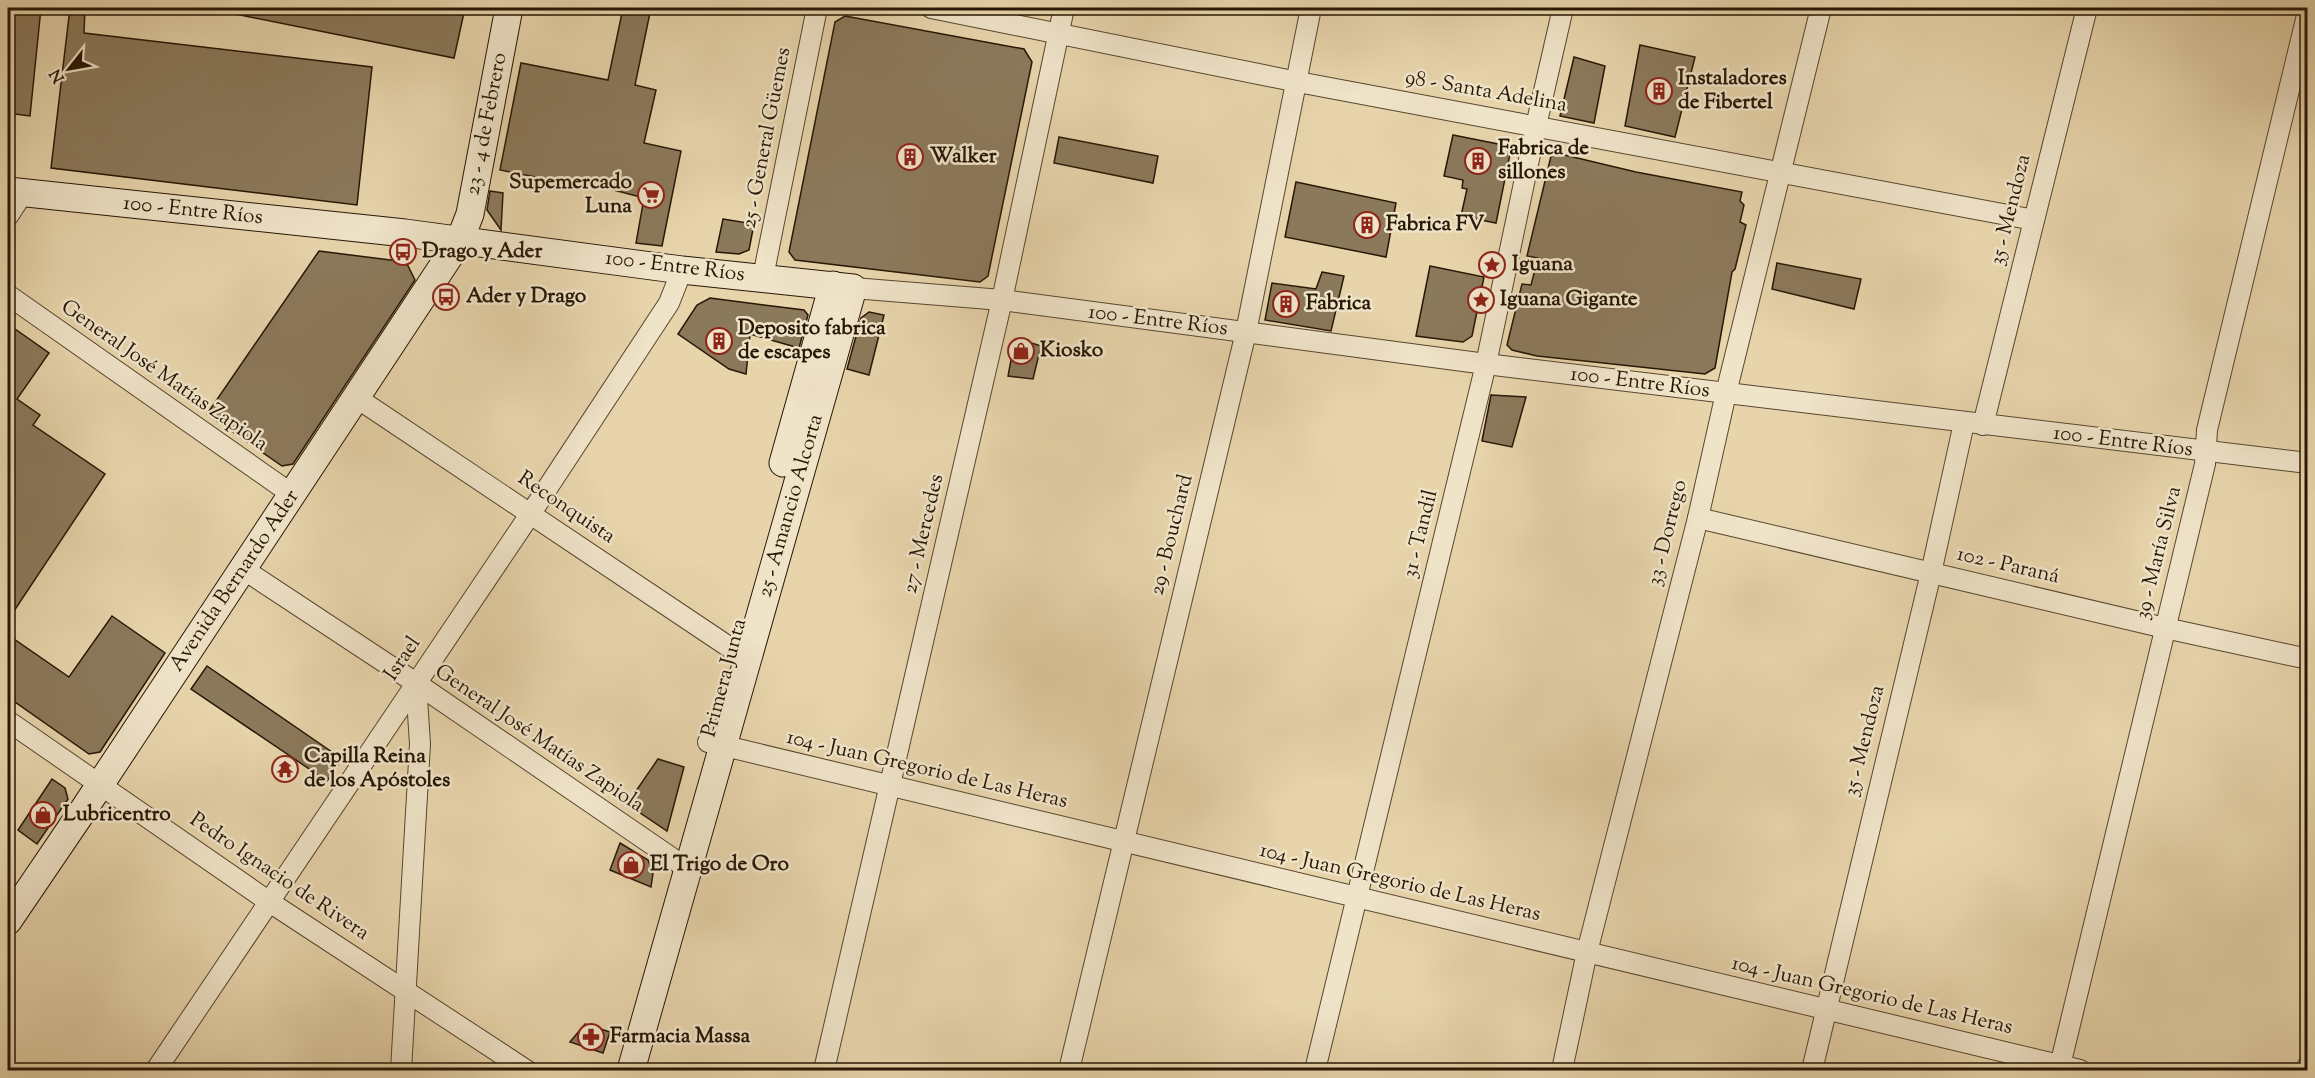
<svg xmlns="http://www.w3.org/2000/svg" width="2315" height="1078" font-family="'Sorts Mill Goudy',serif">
	<rect width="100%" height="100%" fill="#e7d4ab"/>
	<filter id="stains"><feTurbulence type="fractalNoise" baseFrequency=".00333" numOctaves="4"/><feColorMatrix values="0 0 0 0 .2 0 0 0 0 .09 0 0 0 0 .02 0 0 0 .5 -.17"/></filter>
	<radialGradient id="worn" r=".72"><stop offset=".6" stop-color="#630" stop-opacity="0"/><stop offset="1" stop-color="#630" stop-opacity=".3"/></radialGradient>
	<g fill="#8b795b" stroke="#271705" stroke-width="1.5">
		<polygon points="8,8 41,8 30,116 8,113"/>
		<polygon points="70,8 85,8 84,33 372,67 357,205 51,168"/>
		<polygon points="236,8 465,8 454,58 235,14"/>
		<polygon points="623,8 651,8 635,85 656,90 644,143 681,151 662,246 636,243 644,198 591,184 590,188 500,170 521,63 608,80"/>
		<polygon points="845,16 1024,49 1032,62 988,276 980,282 795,260 789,252 835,22"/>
		<polygon points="1640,45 1695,57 1675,137 1625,126"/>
		<polygon points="1574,57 1605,66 1594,123 1560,116"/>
		<polygon points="1453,135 1503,145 1510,154 1496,223 1461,216 1467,189 1462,188 1463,180 1444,176"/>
		<polygon points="1059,137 1158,156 1153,183 1054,163"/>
		<polygon points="1552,152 1636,172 1742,192 1740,201 1744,205 1740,222 1746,225 1735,269 1732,272 1715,368 1705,374 1594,362 1537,356 1512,350 1507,345 1522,284 1531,285 1538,258 1527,256"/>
		<polygon points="1296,182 1396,203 1386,257 1285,237"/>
		<polygon points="490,191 503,193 501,230 487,210"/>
		<polygon points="723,219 754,224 749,250 739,254 716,252"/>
		<polygon points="319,251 406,262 415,280 293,464 282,466 207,414"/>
		<polygon points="1777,263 1861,279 1854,309 1772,289"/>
		<polygon points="1430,266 1484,277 1472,336 1463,342 1416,336"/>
		<polygon points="1322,272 1344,276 1331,331 1265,320 1272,283 1316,289"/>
		<polygon points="710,298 804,310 808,315 799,348 750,334 746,374 729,369 678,334 697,305"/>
		<polygon points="869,312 884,315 869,375 847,369 861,318"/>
		<polygon points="8,324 49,353 17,399 40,415 33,425 105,474 8,620"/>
		<polygon points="1022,340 1041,346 1033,379 1008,376 1014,344"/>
		<polygon points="1491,395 1526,397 1512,447 1482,441"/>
		<polygon points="112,616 165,653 100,752 89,754 8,697 8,635 69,677"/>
		<polygon points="207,666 342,759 327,781 191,689"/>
		<polygon points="658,759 684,767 667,831 627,804"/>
		<polygon points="52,779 65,788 68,799 37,844 18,830"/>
		<polygon points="620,843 648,860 653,873 651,887 610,870"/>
		<polygon points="585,1024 610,1032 603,1053 570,1042"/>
	</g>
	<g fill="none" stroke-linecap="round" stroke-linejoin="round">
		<defs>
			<g id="street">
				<polyline points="931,8 1298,82 2034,220"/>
				<polyline points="8,216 23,193"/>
				<polyline points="763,277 817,8"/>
				<polyline points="853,288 1002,300 1486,364 2308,463"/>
				<polyline points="8,295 293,495"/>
				<polyline points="357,398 732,649 748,655"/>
				<polyline points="1983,425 2087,8"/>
				<polyline points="1698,518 2165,628 2308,659"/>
				<polyline points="243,569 416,683 688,869"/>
				<polyline points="8,721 268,901 526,1070"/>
				<polyline points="708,742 2080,1070"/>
				<polyline points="156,1070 531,513 669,303 682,270"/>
				<polyline points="401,1070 420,744 416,683"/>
				<polyline points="824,1070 1002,300 1064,8"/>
				<polyline points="1069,1070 1246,332 1311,8"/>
				<polyline points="1315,1070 1486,364 1536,126 1563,8"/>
				<polyline points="1562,1070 1587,952 1698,518 1726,393 1821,8"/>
				<polyline points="1812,1070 1931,573 1964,423"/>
				<polyline points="2059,1070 2205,464 2207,430 2308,11"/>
				<polyline points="2306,1070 2308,1065"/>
			</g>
			<g id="secondary">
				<polyline points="8,191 405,233 682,270 853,288 631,1070"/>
				<polyline points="783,463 833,285"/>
				<polyline points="8,921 82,812 460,240 470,214 509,8"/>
			</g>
		</defs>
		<use href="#street" stroke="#57462e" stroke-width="22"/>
		<use href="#secondary" stroke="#271705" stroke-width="29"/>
		<use href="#street" stroke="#efe3c8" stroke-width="20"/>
		<use href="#secondary" stroke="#efe3c8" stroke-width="27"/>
	</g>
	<defs>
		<symbol id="building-ring" viewBox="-11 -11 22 22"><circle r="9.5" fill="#efe3c8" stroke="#8f2418" stroke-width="1.5"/><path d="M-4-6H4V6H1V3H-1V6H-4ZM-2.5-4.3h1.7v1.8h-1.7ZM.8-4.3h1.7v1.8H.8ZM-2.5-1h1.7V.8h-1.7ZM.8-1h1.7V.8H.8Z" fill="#8f2418"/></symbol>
		<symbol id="supermarket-ring" viewBox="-11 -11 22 22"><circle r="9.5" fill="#efe3c8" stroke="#8f2418" stroke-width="1.5"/><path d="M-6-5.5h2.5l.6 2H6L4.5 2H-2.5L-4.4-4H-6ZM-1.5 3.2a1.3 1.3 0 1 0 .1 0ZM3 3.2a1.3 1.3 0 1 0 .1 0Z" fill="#8f2418"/></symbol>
		<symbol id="bus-ring" viewBox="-11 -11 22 22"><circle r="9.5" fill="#efe3c8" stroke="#8f2418" stroke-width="1.5"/><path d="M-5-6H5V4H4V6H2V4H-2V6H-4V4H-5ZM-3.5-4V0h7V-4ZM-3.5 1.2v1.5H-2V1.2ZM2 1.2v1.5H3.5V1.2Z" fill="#8f2418"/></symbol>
		<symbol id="sight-ring" viewBox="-11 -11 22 22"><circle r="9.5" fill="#efe3c8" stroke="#8f2418" stroke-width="1.5"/><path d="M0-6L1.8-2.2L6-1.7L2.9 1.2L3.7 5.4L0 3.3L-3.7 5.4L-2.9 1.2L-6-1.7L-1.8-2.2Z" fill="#8f2418"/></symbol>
		<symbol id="shop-ring" viewBox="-11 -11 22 22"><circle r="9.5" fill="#efe3c8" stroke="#8f2418" stroke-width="1.5"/><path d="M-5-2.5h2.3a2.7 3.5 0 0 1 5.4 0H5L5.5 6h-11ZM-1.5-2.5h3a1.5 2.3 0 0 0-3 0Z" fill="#8f2418"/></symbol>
		<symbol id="temple-ring" viewBox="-11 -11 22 22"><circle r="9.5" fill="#efe3c8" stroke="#8f2418" stroke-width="1.5"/><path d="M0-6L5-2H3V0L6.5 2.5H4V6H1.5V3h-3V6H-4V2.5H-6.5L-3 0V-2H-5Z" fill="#8f2418"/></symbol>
		<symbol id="pharmacy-ring" viewBox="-11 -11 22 22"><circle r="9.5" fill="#efe3c8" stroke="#8f2418" stroke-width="1.5"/><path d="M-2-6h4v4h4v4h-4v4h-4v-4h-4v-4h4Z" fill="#8f2418"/></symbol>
	</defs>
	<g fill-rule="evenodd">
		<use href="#building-ring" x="1644" y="76" width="30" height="30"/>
		<use href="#building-ring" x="895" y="142" width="30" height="30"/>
		<use href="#building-ring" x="1463" y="146" width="30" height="30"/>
		<use href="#supermarket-ring" x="636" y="180" width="30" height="30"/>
		<use href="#building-ring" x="1352" y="210" width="30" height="30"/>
		<use href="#bus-ring" x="388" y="237" width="30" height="30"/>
		<use href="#sight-ring" x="1477" y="250" width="30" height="30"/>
		<use href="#bus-ring" x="431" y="282" width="30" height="30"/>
		<use href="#sight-ring" x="1466" y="285" width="30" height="30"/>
		<use href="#building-ring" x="1271" y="289" width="30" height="30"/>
		<use href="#building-ring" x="704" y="326" width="30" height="30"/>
		<use href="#shop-ring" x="1006" y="336" width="30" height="30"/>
		<use href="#temple-ring" x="270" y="754" width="30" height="30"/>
		<use href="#shop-ring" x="28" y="800" width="30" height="30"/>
		<use href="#shop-ring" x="616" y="850" width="30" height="30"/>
		<use href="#pharmacy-ring" x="576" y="1022" width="30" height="30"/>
	</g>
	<g text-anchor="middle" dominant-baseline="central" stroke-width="5" stroke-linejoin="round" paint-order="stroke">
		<g font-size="21" font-weight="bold" fill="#271705" stroke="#efe3c8" text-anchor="start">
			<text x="1678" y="79">Instaladores<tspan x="1678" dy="24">de Fibertel</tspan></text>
			<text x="1498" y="149">Fabrica de<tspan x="1498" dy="24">sillones</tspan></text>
			<text x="930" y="157">Walker</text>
			<text x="632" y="183" text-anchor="end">Supemercado<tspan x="632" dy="24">Luna</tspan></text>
			<text x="1386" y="225">Fabrica FV</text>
			<text x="422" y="252">Drago y Ader</text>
			<text x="1512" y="265">Iguana</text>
			<text x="466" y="297">Ader y Drago</text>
			<text x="1500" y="300">Iguana Gigante</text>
			<text x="1306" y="304">Fabrica</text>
			<text x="738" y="329">Deposito fabrica<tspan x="738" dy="24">de escapes</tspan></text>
			<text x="1040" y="351">Kiosko</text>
			<text x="304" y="757">Capilla Reina<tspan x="304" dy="24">de los Apóstoles</tspan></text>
			<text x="63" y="815">Lubricentro</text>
			<text x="650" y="865">El Trigo de Oro</text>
			<text x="610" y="1037">Farmacia Massa</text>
		</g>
		<g font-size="21" fill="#271705" stroke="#efe3c8">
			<text transform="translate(1486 92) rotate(10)">98 - Santa Adelina</text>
			<text transform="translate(487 124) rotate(-79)">23 - 4 de Febrero</text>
			<text transform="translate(767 138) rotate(-79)">25 - General Güemes</text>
			<text transform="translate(2011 210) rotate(-76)">35 - Mendoza</text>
			<text transform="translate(193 211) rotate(6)">100 - Entre Ríos</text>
			<text transform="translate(675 267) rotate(7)">100 - Entre Ríos</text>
			<text transform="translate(1158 321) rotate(7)">100 - Entre Ríos</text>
			<text transform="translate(164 376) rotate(35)">General José Matías Zapiola</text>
			<text transform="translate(1640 383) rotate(7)">100 - Entre Ríos</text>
			<text transform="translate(2123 442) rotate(7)">100 - Entre Ríos</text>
			<text transform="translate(791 506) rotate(-74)">25 - Amancio Alcorta</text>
			<text transform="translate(566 508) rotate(34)">Reconquista</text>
			<text transform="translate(1668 533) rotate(-76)">33 - Dorrego</text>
			<text transform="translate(924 534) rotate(-77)">27 - Mercedes</text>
			<text transform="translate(1421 534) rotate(-76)">31 - Tandil</text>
			<text transform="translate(1172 535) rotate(-76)">29 - Bouchard</text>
			<text transform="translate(2159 553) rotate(-76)">39 - María Silva</text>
			<text transform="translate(2008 566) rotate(13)">102 - Paraná</text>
			<text transform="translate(235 581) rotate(-56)">Avenida Bernardo Ader</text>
			<text transform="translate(403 659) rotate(-56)">Israel</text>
			<text transform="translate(725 678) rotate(-75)">Primera Junta</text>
			<text transform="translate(539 739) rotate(34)">General José Matías Zapiola</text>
			<text transform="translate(1865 741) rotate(-76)">35 - Mendoza</text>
			<text transform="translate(927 770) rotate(13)">104 - Juan Gregorio de Las Heras</text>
			<text transform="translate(279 877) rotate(34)">Pedro Ignacio de Rivera</text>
			<text transform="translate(1400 883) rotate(13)">104 - Juan Gregorio de Las Heras</text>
			<text transform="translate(1872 996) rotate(13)">104 - Juan Gregorio de Las Heras</text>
		</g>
	</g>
	<rect width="2315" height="1078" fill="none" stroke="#e7d4ab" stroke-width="30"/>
	<rect x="9" y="9" width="2297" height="1060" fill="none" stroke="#271705" stroke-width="3"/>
	<rect x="15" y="15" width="2285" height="1048" fill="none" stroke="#271705" stroke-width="1.5"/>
	<g transform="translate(69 69) rotate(239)" stroke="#efe3c8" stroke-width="4.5" paint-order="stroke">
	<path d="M0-4.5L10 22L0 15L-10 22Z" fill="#271705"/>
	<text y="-9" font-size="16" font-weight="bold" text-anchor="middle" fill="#271705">N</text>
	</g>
	<rect width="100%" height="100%" filter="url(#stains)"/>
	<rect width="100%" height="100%" fill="url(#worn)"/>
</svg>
